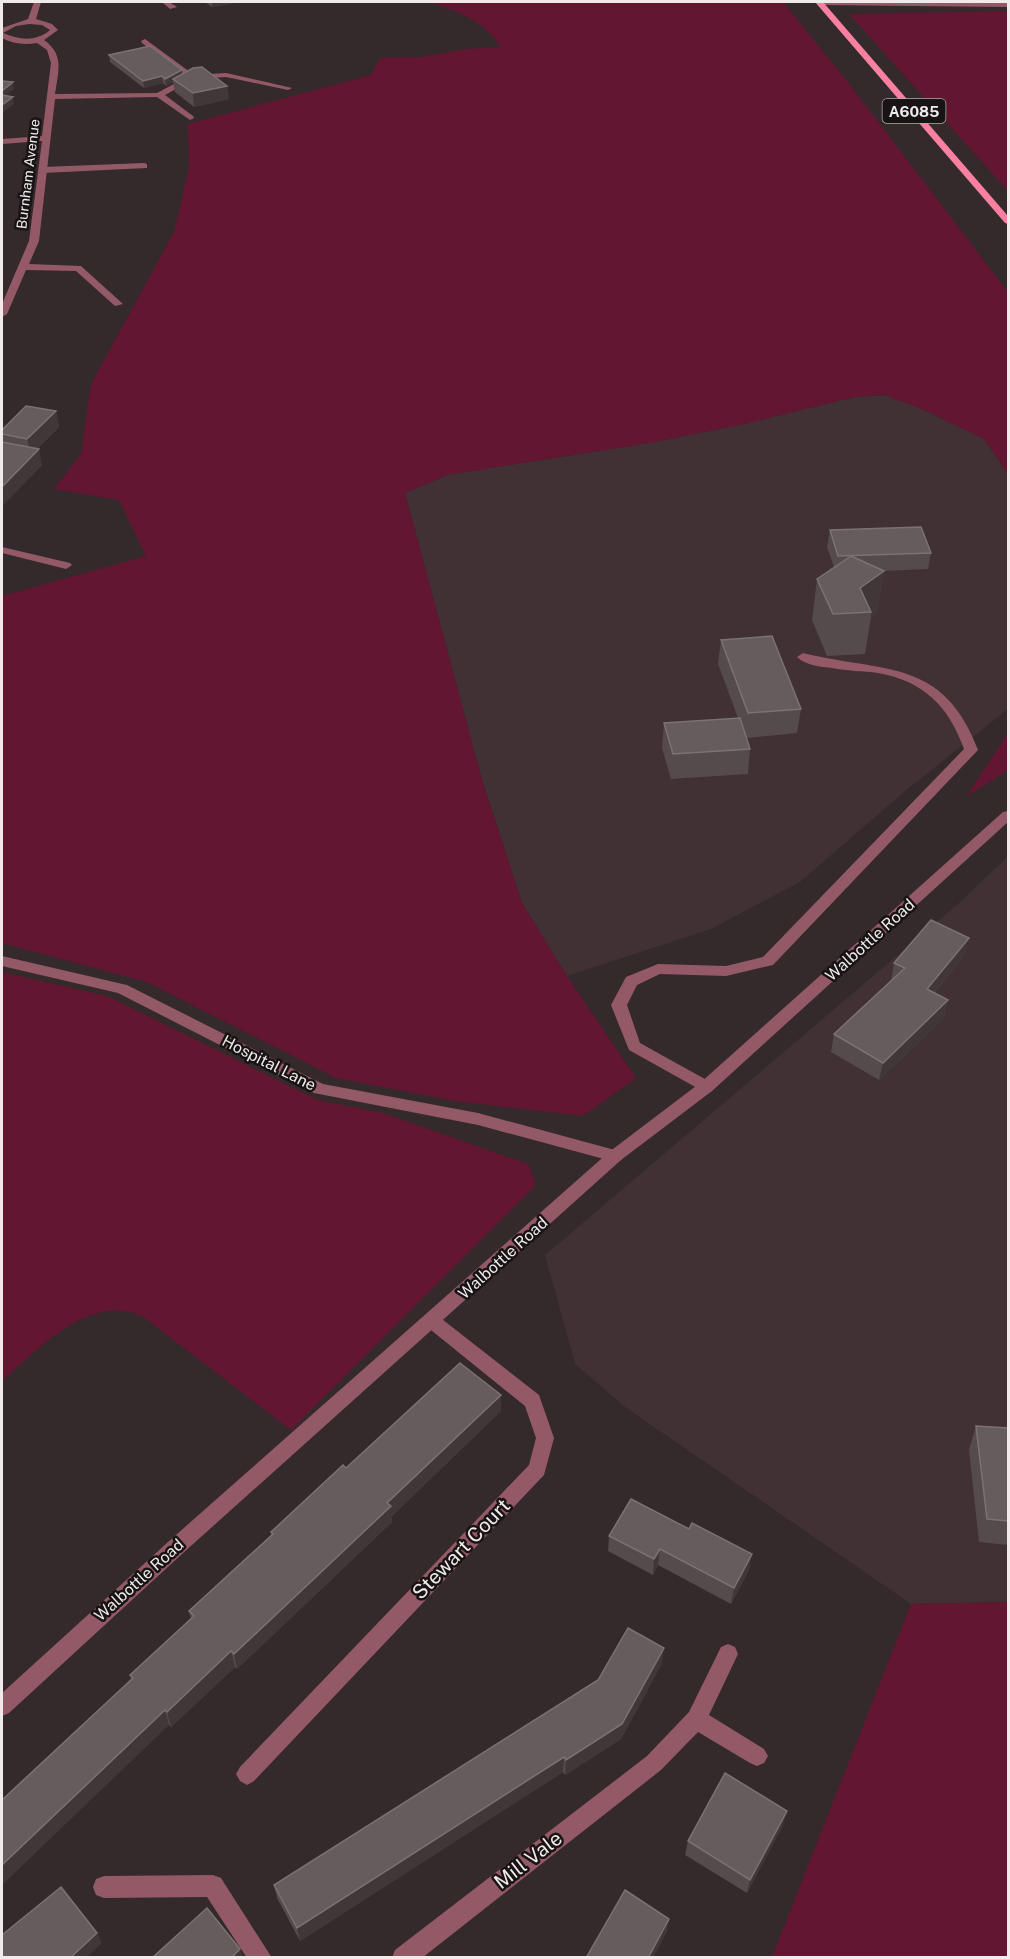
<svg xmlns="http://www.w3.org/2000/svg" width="1010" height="1959" font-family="'Public Sans',sans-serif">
	<rect width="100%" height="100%" fill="#34292b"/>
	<g fill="#413034">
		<polygon points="886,395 924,410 984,439 1008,474 1008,709 904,792 800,882 711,929 567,976 522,903 482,780 405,493 447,475 649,443 744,424 855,397"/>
		<polygon points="1008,856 1008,1602 911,1604 625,1407 575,1364 545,1255 960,902"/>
	</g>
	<g fill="#631631">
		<path d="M430,2h353l64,79 161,211v182l-24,-35 -60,-29 -39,-15 -30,2 -111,27 -95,19 -202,32 -42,18 77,287 40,123 45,73 69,102 -53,38 -128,-15 -119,-23 -189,-96 -145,-39v-347l144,-40 -27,-56 -65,-11 27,-35 10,-70 83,-152 15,-64 -1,-44 183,-49 9,-17 42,-1 44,-8 34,-2c-14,-26 -44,-36 -70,-45z"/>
		<polygon points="1008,11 1008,191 849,14"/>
		<polygon points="1008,733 1008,770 966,797"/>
		<path d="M2,972l105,24 211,104 65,13 145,51 8,21 -245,245 -149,-114c-54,-23 -103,33 -140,65z"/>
		<polygon points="1008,1602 1008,1957 772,1957 911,1604"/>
	</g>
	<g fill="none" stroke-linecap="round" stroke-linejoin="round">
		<g fill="#945967" fill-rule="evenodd">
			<polygon points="144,163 147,164 147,168 43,173 39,170 43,167"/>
			<path d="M803,653c80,20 140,4 175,97l-205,215 -47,11 -66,-2 -23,11 -10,20 13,38 72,40 2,4 -2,4 -6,2 -77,-43 -18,-45 15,-28 32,-13 68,2 37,-9 201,-208c-15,-42 -40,-68 -86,-76 -15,-2 -31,-2 -46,-5 -11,-1 -27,-3 -35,-11z"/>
			<polygon points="213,1875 221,1878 272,1958 247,1958 207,1897 104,1898 96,1895 93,1887 96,1879 104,1876"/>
		</g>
		<g fill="#945967" fill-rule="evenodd">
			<path d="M34,2h7l-5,17 16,5 6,6 -14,10c21,15 14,32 11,54l102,-1 30,-16 -45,-34 -1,-2 4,-2 49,36 32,-2 66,15 -4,2 -62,-13 -32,2 -29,16 28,21 1,2 -4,2 -33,-23 -102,2 -16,142 -10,23 52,2 42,38 -8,2 -39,-35 -50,-1 -19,44 -5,3v-13l27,-63 13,-100 -40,3v-5l40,-3 9,-73 -4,-13 -10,-7c-13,2 -24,1 -35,-5v-10l26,-9zM29,24l13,1 8,5c-14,12 -31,10 -47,3l13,-7z"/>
			<polygon points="162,2 169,2 177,7 170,9"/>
			<polygon points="817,2 1008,3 1008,7 820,5"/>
			<polygon points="2,547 70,563 72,565 66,569 2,553"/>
			<polygon points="2,956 127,985 323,1084 478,1113 615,1150 621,1152 623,1156 621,1160 615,1162 478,1125 314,1093 118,993 2,966"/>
			<polygon points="432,1314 438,1316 539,1395 554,1438 544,1475 254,1781 247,1785 240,1781 236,1774 240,1767 529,1465 536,1438 525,1406 426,1326 423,1321 426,1316"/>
			<polygon points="728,1644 735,1647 738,1654 709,1715 764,1749 768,1756 764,1763 757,1766 750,1763 698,1732 661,1770 422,1958 392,1958 395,1950 647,1756 689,1712 721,1647"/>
		</g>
		<polygon fill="#945967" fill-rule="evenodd" points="1008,811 1008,822 712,1091 621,1160 182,1554 9,1713 2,1716 2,1693 168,1542 609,1152 700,1083 1003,812"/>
		<polygon fill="#fa80a1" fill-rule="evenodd" points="815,2 823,2 1008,216 1008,224 1005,223"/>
	</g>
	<g fill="#554a4c">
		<polygon points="205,2 240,2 212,7"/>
		<polygon points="109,55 182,70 182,73 227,86 229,99 194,107 175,92 173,82 166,86 163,83 144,88 110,62"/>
		<polygon points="56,411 59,427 37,449 42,465 2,506 2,430"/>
		<polygon points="830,530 931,553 928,569 883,571 884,571 877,613 871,617 865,654 827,656 812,620 817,579 834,567 827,547"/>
		<polygon points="721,640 801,709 797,733 747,738 750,749 748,774 671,779 662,748 664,723 738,718 718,664"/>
		<polygon points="964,955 934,993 948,1000 944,1018 879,1080 831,1052 834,1034 891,981 894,963"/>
		<polygon points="501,1395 501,1411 392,1516 392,1522 237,1669 235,1667 171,1727 169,1725 131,1679 130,1675 191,1619 189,1611 271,1535 271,1532 346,1468"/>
		<polygon points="976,1426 1008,1428 1008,1545 979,1542 969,1450"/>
		<polygon points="689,1529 749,1570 731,1604 658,1565 653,1575 608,1551 609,1536"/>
		<polygon points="662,1663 621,1739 565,1775 563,1772 300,1941 277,1898 274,1885"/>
		<polygon points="783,1825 747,1893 685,1855 688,1841"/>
	</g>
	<g fill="#413638">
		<polygon points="212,2 240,2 212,7"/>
		<polygon points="182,70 183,77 173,79 173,82 166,86 165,79"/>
		<polygon points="162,76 163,83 144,88 143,81"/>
		<polygon points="13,82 14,89 2,99 2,91"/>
		<polygon points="227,86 229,99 194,107 193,93"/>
		<polygon points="13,97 14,104 2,113 2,105"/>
		<polygon points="56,411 59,427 31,455 27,439"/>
		<polygon points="39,449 42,465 2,506 2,487"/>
		<polygon points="884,571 877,613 871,617 871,612 860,588"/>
		<polygon points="969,938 964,955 923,1006 927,989"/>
		<polygon points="948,1000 944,1018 879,1080 883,1063"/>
		<polygon points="501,1395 501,1411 392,1516 392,1522 237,1669 234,1654 387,1503"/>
		<polygon points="660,1549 658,1565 653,1575 654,1559"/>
		<polygon points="752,1554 749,1570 731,1604 734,1588"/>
		<polygon points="664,1648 662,1663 621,1739 565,1775 566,1760"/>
		<polygon points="231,1651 235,1667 171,1727 167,1712"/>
		<polygon points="165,1710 169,1725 2,1885 2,1865"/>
		<polygon points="564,1757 563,1772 300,1941 297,1928"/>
		<polygon points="787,1811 783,1825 747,1893 750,1880"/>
		<polygon points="669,1919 667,1932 653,1958 648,1958"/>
		<polygon points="97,1933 102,1943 86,1958 70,1958"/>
		<polygon points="240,1949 243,1958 231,1958"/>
	</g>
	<g fill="#665b5d" stroke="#7b7273" stroke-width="1.5">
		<polygon points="150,46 182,70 165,79 162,76 143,81 109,55"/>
		<polygon points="202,67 227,86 193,93 173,79 193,68"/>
		<polygon points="2,81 13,82 2,91"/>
		<polygon points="2,95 13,97 2,105"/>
		<polygon points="26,406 56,411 27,439 2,434 2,430"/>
		<polygon points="2,442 39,449 2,487"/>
		<polygon points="921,527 931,553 838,556 830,530"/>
		<polygon points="851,556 884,571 860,588 871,612 833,614 817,579"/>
		<polygon points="772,636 801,709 748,713 721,640"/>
		<polygon points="740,718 750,749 673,754 664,723"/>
		<polygon points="931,920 969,938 927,989 948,1000 883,1063 834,1034 905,968 894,963"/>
		<polygon points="460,1363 501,1395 387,1503 391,1506 318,1575 234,1654 231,1651 167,1712 165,1710 2,1865 2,1800 133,1678 130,1675 194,1616 189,1611 273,1534 271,1532 343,1465 346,1468"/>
		<polygon points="976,1426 1008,1428 1008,1521 987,1519"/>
		<polygon points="631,1499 689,1529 692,1523 752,1554 734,1588 660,1549 654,1559 609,1536"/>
		<polygon points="628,1628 664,1648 622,1724 566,1760 564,1757 297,1928 274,1885 598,1680"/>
		<polygon points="725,1773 787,1811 750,1880 688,1841"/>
		<polygon points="61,1887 97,1933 70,1958 2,1958 2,1935"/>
		<polygon points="625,1890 669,1919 648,1958 586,1958"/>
		<polygon points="207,1908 240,1949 231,1958 152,1958"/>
	</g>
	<g text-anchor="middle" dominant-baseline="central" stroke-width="5" stroke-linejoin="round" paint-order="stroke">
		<g font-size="14" fill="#f1eaeb" stroke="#181314">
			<text transform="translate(28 174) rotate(-83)">Burnham Avenue</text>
		</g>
		<rect fill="#181314" stroke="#b0aaaa" stroke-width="1.5" x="882.5" y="99" width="63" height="24" rx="4.5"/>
		<g font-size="15" font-weight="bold" fill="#f1eaeb">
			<text x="914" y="111">A6085</text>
		</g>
		<g font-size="16" fill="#f1eaeb" stroke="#181314">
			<text transform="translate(870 940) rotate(-42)">Walbottle Road</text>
			<text transform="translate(269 1063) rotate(27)">Hospital Lane</text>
			<text transform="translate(503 1258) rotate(-42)">Walbottle Road</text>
			<text transform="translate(139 1580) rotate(-42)">Walbottle Road</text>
		</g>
		<g font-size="20" fill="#f1eaeb" stroke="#181314">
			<text transform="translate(461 1549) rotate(-46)">Stewart Court</text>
			<text transform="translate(528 1860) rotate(-38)">Mill Vale</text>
		</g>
	</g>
	<rect width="1010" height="1959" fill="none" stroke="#f1eaeb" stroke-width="6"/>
</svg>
